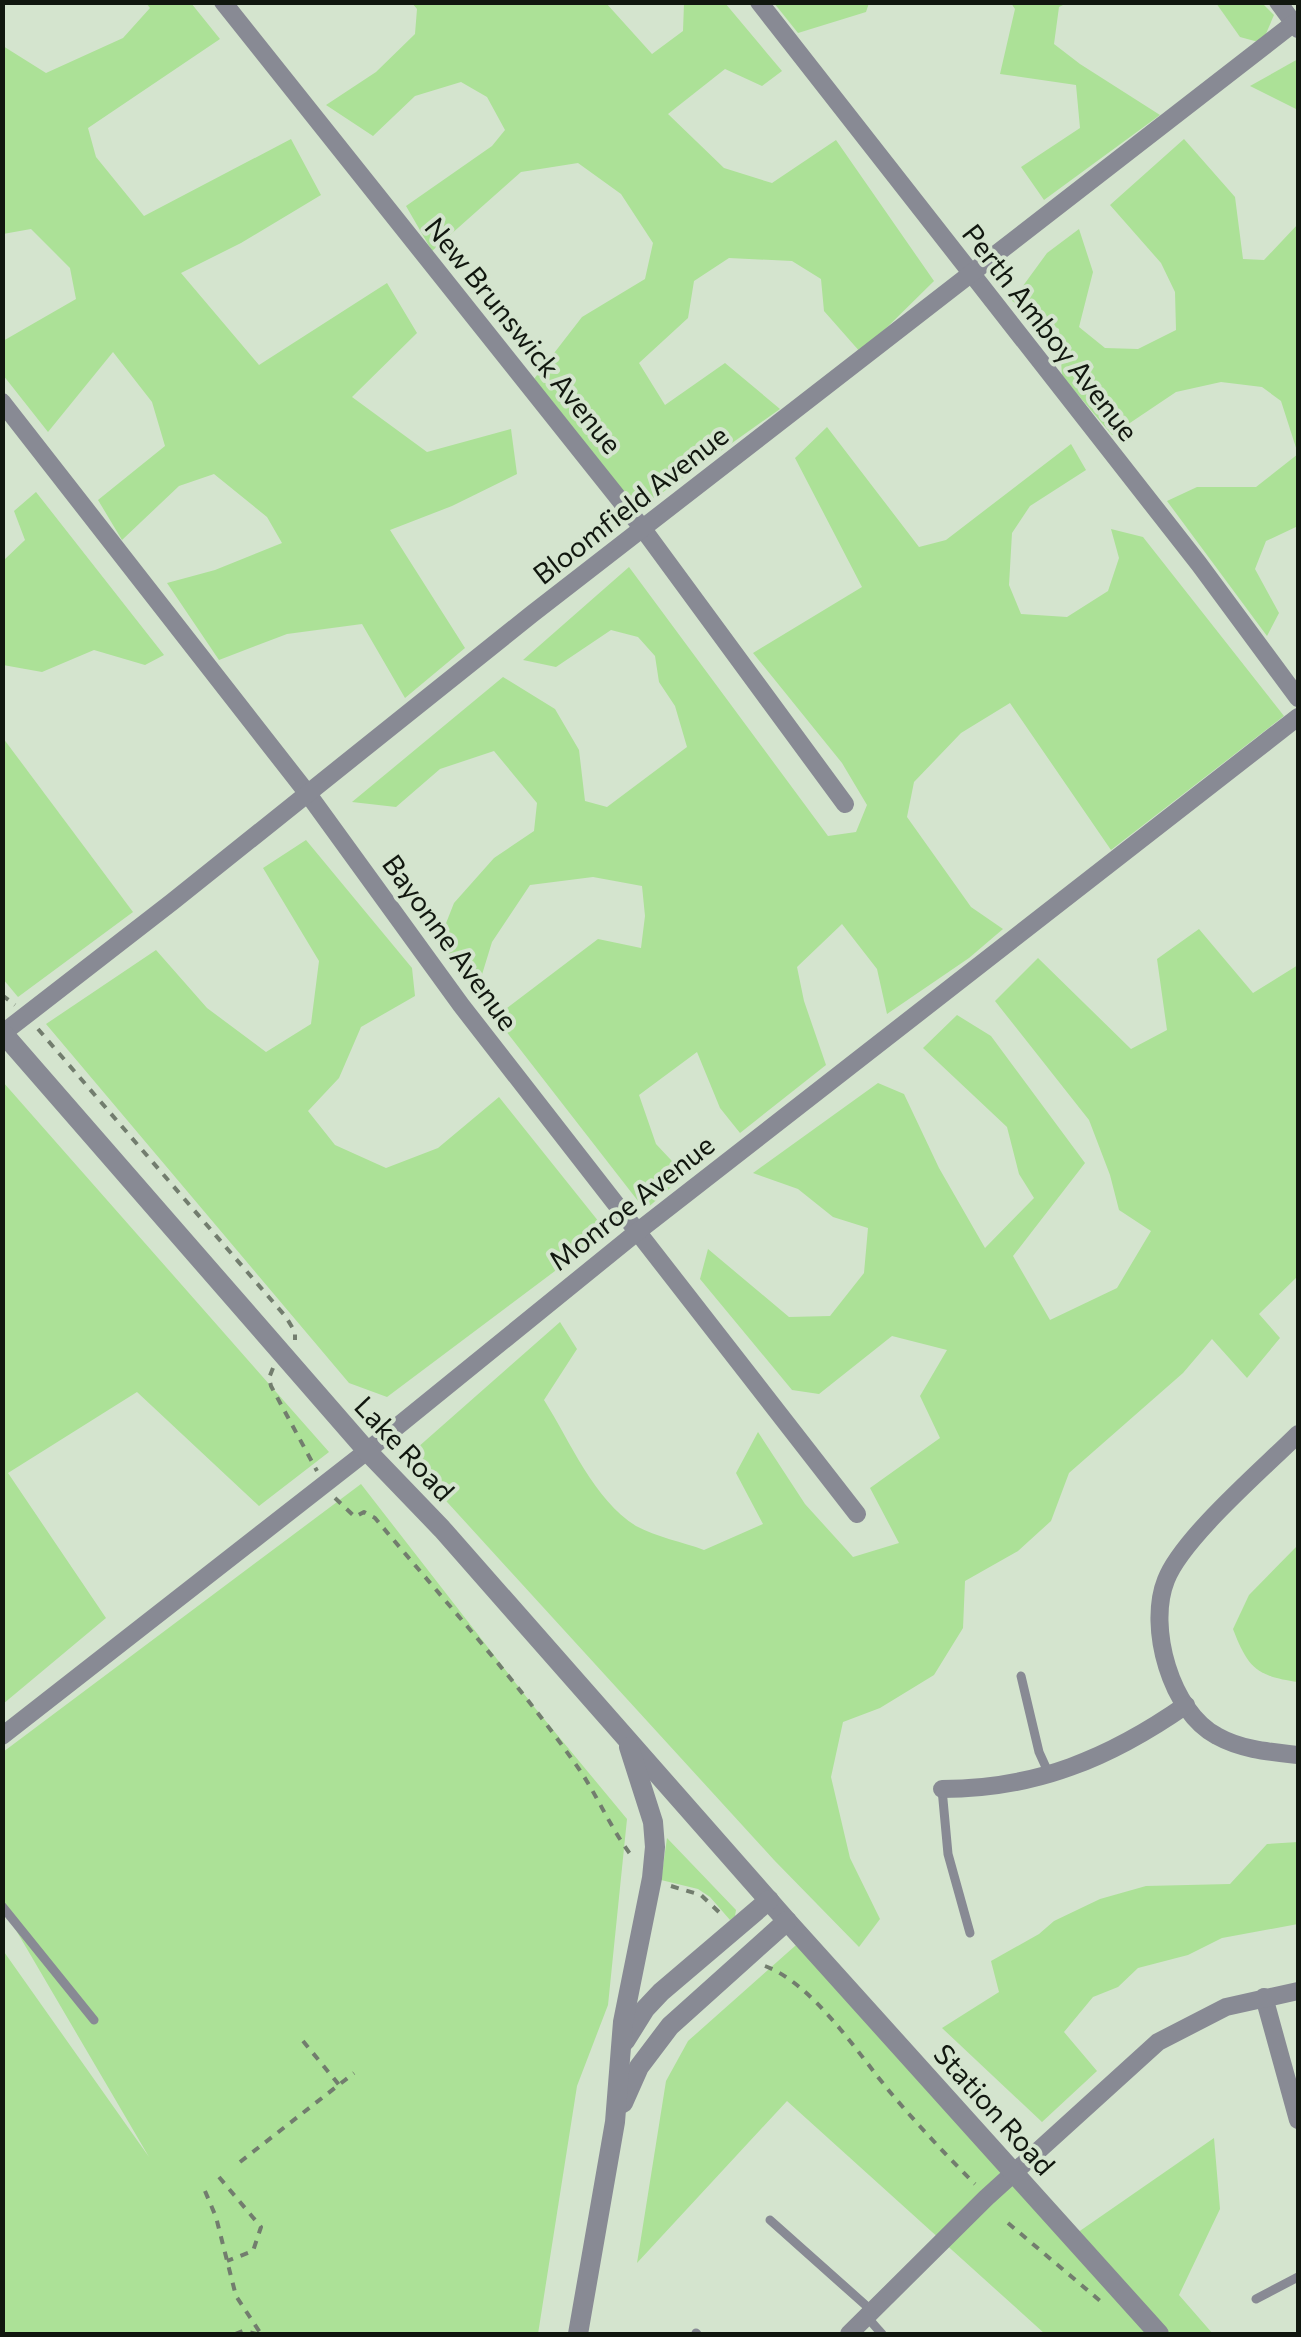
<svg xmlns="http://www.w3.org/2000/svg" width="1301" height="2337" font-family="Commissioner,sans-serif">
	<rect width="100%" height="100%" fill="#d4e4ce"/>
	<g fill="#ace197">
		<polygon points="146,3 191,3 220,39 88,128 96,157 144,216 291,139 321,195 241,243 181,273 259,365 387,283 417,333 352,397 427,452 511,429 517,474 452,506 390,530 465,648 405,698 362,624 287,634 219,660 167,583 215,570 282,543 267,517 214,474 179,486 122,540 98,500 165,446 152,402 113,352 48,432 3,375 3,341 76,299 70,268 31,229 3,234 3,46 46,73 123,38 150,8"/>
		<polygon points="412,3 606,3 652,54 683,31 684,3 725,3 782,71 762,86 725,69 668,114 724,168 772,183 836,140 934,281 861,353 824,311 821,279 792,261 729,258 694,281 688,318 639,363 665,405 725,363 780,409 635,512 534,379 582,317 645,279 653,243 621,194 578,163 521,172 432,251 406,206 492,146 505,130 487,97 461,82 415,96 373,136 326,105 376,72 415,34 417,9"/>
		<polygon points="774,3 869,3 866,12 798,33"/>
		<polygon points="1011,3 1067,3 1059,7 1054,44 1080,64 1160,115 1044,200 1021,167 1080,128 1076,85 1000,74 1015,9"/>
		<polygon points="1216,3 1262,3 1274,15 1262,43 1240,37"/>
		<polygon points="1298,59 1298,110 1250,86"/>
		<polygon points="1184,139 1235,197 1243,259 1264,260 1298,224 1298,526 1266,541 1255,569 1279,613 1267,636 1167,501 1197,487 1256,487 1298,454 1281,401 1262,387 1221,382 1176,392 1112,435 1062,376 1059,329 1012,301 1047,253 1079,229 1093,272 1079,327 1105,348 1138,349 1176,330 1175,292 1161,263 1110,205"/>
		<polygon points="827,427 919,547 946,540 1071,444 1086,470 1030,506 1012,533 1009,585 1021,614 1067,617 1108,591 1119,558 1111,529 1143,537 1284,716 1111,850 1010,703 961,733 914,782 907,817 971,907 1003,929 969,958 887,1014 877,969 842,924 797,967 804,1001 826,1065 740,1133 720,1108 697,1052 639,1095 656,1144 685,1175 645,1210 495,1017 598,939 641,948 645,916 642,886 593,877 530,885 492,942 480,981 437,946 454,903 494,858 534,831 537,803 494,751 440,769 396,807 352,802 503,677 555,709 579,750 585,801 607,807 687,747 675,706 659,682 655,656 638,637 611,630 556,667 523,660 629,567 828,836 856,832 867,805 842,763 753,653 862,587 795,458"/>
		<polygon points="36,492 164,655 145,665 94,650 42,672 3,665 3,561 25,540 14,511"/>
		<polygon points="3,738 133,912 18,997 3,979"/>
		<polygon points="306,840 412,968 415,996 361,1027 339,1078 308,1111 335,1145 386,1168 438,1148 499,1097 607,1232 387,1397 349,1383 46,1024 156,950 207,1008 266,1052 311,1024 319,961 263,868"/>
		<path d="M1199,929l54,64 45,-28v311l-39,38 21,24 -33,40 -35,-39 -29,34 -114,100 -18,48 -33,30 -53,30 -2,47 -29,47 -54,33 -37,14 -12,55 19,81 30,61 -21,28 -85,-87 -347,-380 -10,-32 143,-126 17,27 -33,51c26,41 50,100 92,126 20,11 47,16 68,24l59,-26 -27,-51 22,-41 47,72 48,53 46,-14 -29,-55 70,-50 -20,-42 27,-46 -55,-14 -73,58 -27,-4 -92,-111 8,-30 81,68 41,-1 34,-43 4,-45 -35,-11 -35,-28 -45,-16 125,-90 26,11 35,74 46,80 49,-50 -15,-24 -12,-47 -84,-79 34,-33 34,21 94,127 -72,93 37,64 67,-32 34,-57 -32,-21 -9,-35 -21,-55 -94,-119 43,-43 93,91 36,-19 -10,-71z"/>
		<polygon points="3,1082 329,1452 259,1506 137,1392 8,1473 106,1618 3,1704"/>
		<polygon points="361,1484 535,1708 627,1819 608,2005 577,2086 538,2334 3,2334 2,1949 149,2157 3,1908 3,1752"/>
		<path d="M1298,1545v137c-42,-6 -50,-14 -65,-53l16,-34z"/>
		<polygon points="667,1838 736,1910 735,1916 730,1920 710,1897 698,1889 661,1880"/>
		<polygon points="1298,1842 1298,1924 1222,1938 1188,1955 1138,1968 1118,1987 1093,1997 1064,2032 1097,2071 1042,2122 942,2028 999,1992 991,1961 1039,1934 1054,1921 1100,1899 1146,1886 1230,1884 1267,1844"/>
		<polygon points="804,1938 1074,2235 1214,2138 1220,2209 1179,2295 1213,2334 1045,2334 787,2101 637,2263 666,2081 688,2041"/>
	</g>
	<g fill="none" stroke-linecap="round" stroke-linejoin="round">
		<g stroke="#727d6e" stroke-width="4" stroke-dasharray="8 8" stroke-linecap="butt">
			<polyline points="2,995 15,1005"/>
			<polyline points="38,1029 286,1317 295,1332 295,1340"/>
			<polyline points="273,1368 269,1378 271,1386 317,1471"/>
			<path d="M335,1498l20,19 9,-5 11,6c67,80 139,159 199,244 23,31 36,67 60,97"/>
			<polyline points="671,1886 701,1895 722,1915"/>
			<path d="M765,1966c48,18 92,86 125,126 27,32 55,62 85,92"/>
			<polyline points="303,2041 340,2086"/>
			<polyline points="240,2162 354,2073"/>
			<polyline points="219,2177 261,2227 253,2251 227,2261"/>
			<polyline points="205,2191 216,2217 236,2296 261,2334"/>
			<polyline points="1008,2223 1105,2305"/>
			<polyline points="235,2334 243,2331 257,2334"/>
		</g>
		<g stroke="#888a94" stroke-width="9">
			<polyline points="1021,1676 1039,1752 1049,1774"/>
			<polyline points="942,1789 948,1854 970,1933"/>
			<polyline points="2,1906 94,2020"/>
			<polyline points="770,2220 871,2310"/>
			<polyline points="1256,2299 1298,2277"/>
			<polyline points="867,2317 882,2334"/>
			<polyline points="696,2333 697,2334"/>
		</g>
		<g stroke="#888a94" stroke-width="18">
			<polyline points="223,2 643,529 845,804"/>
			<polyline points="759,2 1199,564 1298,698"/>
			<polyline points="1278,2 1298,29"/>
			<polyline points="2,402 308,794 461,1005 857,1514"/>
			<polyline points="3,1033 172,902 532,614 1294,23"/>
			<path d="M1298,1434c-34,34 -116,104 -132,146 -19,47 5,132 51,156 25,14 54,16 81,19"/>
			<polyline points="2,1736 367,1451 637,1232 1298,717"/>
			<path d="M942,1789c94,0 168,-31 244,-84"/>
			<polyline points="1264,1997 1298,2120"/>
			<polyline points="849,2334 986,2198 1158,2042 1226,2007 1298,1991"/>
		</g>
		<g stroke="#888a94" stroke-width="20">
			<polyline points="2,1032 367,1451 442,1529 787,1921 1159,2334"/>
			<polyline points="625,2041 645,2009 661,1992 769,1900"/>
			<polyline points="623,2103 639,2067 670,2026 787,1921"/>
			<polyline points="578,2334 615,2122 623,2022 652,1878 655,1847 653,1822 629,1747"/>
		</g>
	</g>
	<g text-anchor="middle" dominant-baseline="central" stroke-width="8" stroke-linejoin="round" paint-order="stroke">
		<g font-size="28" fill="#11170f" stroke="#d4e4ce">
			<text transform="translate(1051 332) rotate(52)">Perth Amboy Avenue</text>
			<text transform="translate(524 335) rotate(51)">New Brunswick Avenue</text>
			<text transform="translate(630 504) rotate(-38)">Bloomfield Avenue</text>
			<text transform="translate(451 942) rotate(54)">Bayonne Avenue</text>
			<text transform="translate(631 1202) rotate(-38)">Monroe Avenue</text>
			<text transform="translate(405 1448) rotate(47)">Lake Road</text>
			<text transform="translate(995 2109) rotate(48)">Station Road</text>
		</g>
	</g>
	<rect width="1301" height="2337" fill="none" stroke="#11170f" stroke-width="10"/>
</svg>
